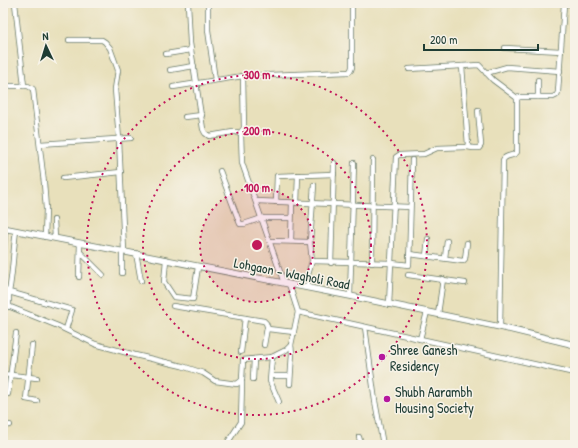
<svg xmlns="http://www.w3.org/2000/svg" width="578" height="448" font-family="'Patrick Hand',sans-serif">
	<rect width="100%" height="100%" fill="#f7f3e8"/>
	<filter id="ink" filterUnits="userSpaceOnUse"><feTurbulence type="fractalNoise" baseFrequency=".025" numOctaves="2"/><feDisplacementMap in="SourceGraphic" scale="8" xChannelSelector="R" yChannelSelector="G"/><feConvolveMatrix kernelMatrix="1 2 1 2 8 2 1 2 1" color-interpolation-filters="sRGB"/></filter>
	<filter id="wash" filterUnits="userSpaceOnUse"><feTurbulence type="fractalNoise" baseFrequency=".012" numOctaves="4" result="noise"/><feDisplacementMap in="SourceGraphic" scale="16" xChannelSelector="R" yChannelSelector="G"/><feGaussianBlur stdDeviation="0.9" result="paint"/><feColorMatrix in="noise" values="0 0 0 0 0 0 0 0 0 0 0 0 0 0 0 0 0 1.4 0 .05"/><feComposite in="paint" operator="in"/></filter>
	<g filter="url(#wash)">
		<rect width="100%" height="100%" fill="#e8e0bb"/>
	</g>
	<g filter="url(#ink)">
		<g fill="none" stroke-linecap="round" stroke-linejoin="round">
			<defs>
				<g id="minor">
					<polyline points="15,3 24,86"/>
					<polyline points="188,3 190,43 203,129 205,133 209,136 233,132 237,132 241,135 242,163 284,283"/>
					<polyline points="208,3 208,30 215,80"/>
					<polyline points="562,3 575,5"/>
					<polyline points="69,40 102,40 105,42 110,48 118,70 115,89 119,139 124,251"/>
					<polyline points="505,48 561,51"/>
					<polyline points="166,54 191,50"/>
					<polyline points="409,69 479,65 493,80 517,98"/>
					<polyline points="170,70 194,66"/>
					<polyline points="486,73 507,67 560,71"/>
					<polyline points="538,80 538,97"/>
					<polyline points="3,86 28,86 33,89 44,183 46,209 45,237"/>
					<polyline points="173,87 243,76 349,72 351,70 352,67 352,8"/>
					<polyline points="185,117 202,115"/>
					<polyline points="240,133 244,128 243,76"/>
					<polyline points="40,144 131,138"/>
					<polyline points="467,147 473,148 479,148 481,145 478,110"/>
					<polyline points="220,171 240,224 244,224 262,218 291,218"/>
					<polyline points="63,178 121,172"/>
					<polyline points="314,185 310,242 312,261 392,263 409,265 412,160"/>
					<polyline points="256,201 410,207"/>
					<polyline points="276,202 277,176 334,174"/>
					<polyline points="297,203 298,175"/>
					<polyline points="54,220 55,238"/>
					<path d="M16,231c-3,20 -3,41 -7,61l63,18 -6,19"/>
					<polyline points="270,241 310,242"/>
					<polyline points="291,241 292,203"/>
					<polyline points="4,250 5,228"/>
					<polyline points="80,252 103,275"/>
					<polyline points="136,253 141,281"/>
					<polyline points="409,254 463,261 465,259 467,243"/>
					<polyline points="426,256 428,239"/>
					<polyline points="445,258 447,241"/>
					<polyline points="166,260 164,282 174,297 193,299 198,267"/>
					<polyline points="331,263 334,163"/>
					<polyline points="372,263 373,160"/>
					<polyline points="122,273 122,251"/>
					<polyline points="408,275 465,283"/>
					<polyline points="79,277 80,243"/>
					<polyline points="289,284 298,312 570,372"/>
					<polyline points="308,288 308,275 312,261"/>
					<polyline points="3,289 7,291 9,293 9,307"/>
					<polyline points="350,296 354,163"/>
					<polyline points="3,304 58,326 95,344 135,355 182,366 203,373 215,381 237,384 242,380 243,360 272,357 286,350 291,345 298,312"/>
					<polyline points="389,305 396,157 399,155 424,154 437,148 466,147 468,145 462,66"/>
					<polyline points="173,306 264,321 266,323 268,329 294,332"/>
					<polyline points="438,314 443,279"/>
					<polyline points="365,327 375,401 383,445"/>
					<path d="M500,327l3,-167c3,-6 11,-3 14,-8v-54l3,-1h33l4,-2 1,-3 6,-88"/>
					<polyline points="420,339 427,312"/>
					<polyline points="32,345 26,399 37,401"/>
					<polyline points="264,345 267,328"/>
					<polyline points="574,345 575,332"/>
					<polyline points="241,352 245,318"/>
					<polyline points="272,357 270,381 279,402"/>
					<polyline points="3,374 37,378"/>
					<polyline points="271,376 290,376"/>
					<polyline points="253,379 254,359"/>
					<polyline points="290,384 292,353 291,345"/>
					<polyline points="8,394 16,333"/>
					<polyline points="3,426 10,425"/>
					<polyline points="359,437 361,445"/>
					<polyline points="226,445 241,422 242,382"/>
				</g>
				<polyline id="major" points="3,228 350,296 500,327 575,345"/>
			</defs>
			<use href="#minor" stroke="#657663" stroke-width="6"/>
			<use href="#major" stroke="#657663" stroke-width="7"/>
			<use href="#minor" stroke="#fff" stroke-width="4.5"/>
			<use href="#major" stroke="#fff" stroke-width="5.5"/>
		</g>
	</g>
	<circle cx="257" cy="245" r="57" fill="#c2185b" fill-opacity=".12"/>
	<g fill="none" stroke="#c2185b" stroke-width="2" stroke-dasharray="2 4">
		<circle cx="257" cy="245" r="57"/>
		<circle cx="257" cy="245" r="114"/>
		<circle cx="257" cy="245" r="170"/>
	</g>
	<g fill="#b5179e" stroke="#f7f3e8" stroke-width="1.5">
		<circle cx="382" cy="357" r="4"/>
		<circle cx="387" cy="399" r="4"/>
	</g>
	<g text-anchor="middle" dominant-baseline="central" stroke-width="3" stroke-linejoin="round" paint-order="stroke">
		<g font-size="14" fill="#1f3d34" stroke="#f7f3e8">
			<text transform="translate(292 273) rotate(11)">Lohgaon - Wagholi Road</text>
		</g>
		<g font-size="14" fill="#1f3d34" stroke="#f7f3e8" text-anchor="start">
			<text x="390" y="349">Shree Ganesh<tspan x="390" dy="16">Residency</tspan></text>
			<text x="395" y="391">Shubh Aarambh<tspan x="395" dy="16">Housing Society</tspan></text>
		</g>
	</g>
	<circle cx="257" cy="245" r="6" fill="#c2185b" stroke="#f7f3e8" stroke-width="2"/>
	<g font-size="12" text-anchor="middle" font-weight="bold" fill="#c2185b" stroke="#f7f3e8" stroke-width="3" stroke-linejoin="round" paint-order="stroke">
		<text x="257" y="79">300 m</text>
		<text x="257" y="135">200 m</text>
		<text x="257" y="192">100 m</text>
	</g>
	<rect width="578" height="448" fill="none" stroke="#f7f3e8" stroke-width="16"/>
	<g transform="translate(46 46) rotate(356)" stroke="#f7f3e8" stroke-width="3" paint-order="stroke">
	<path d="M0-3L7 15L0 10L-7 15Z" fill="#1f3d34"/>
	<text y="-6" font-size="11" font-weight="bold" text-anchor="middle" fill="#1f3d34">N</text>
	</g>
	<path d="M424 44v6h114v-6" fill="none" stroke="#1f3d34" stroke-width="2"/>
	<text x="430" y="44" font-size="12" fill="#1f3d34" stroke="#f7f3e8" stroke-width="3" paint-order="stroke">200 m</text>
</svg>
